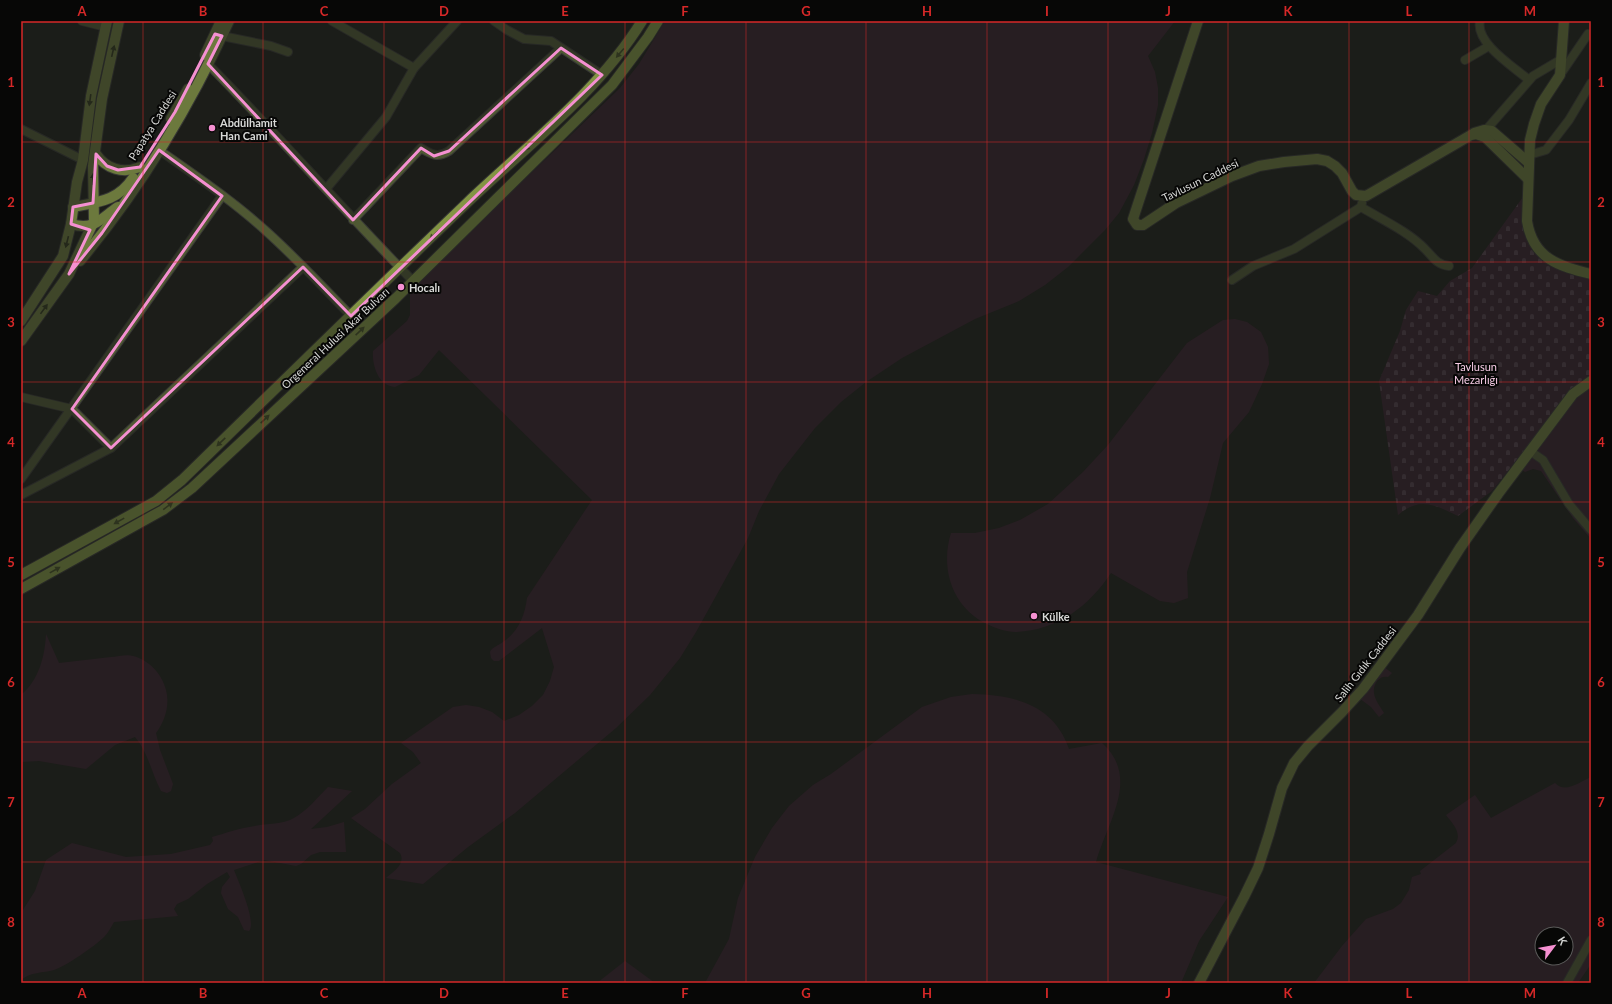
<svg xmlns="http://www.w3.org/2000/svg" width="1612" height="1004" font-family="Lato,sans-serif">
	<defs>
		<pattern id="cemetery-stones" width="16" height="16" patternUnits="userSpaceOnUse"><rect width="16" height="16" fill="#371f2e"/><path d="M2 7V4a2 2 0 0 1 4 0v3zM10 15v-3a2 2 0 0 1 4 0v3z" fill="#533f4c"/></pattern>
	</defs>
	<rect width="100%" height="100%" fill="#1c1d19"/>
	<g fill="#371f2e" fill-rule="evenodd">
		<path d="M665,21h510l-27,35 7,16 3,16v17l-6,28 -8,26 -10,26 -15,28 -14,17 -37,37 -23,18 -26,16 -44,18 -73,39 -36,24 -25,20 -26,26 -36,46 -20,37 -11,27 -52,94 -16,26 -30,37 -34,33 -101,85 -47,34 -45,37 -37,-6c8,-7 20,-14 14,-25l-49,-35 14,-9 27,-25 29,-21 -8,-11 -12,-9 52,-36 13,-2 13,2 13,5 12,9 15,-6 13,-9 11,-11 7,-14 4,-14 -12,-39 -43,33h-5l-3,-3 -1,-6c2,-5 8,-6 13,-10 15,-10 22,-26 24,-44l65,-98 -153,-150 -20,25 -24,12c-17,-1 -23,-22 -22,-36l34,-30 3,-6v-26l210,-201 19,-24z"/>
		<path d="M1235,319l12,3 14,10 7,15 1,17 -7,20 -13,28 -26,31 -13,55 -23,74 1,26 -14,5 -14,-2 -49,-28c-22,33 -53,57 -95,59 -10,0 -21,-4 -29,-8 -35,-17 -47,-56 -36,-91h24l24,-5 21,-8 28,-16 35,-32 25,-27 79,-102 36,-23z"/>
		<polygon points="1591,375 1591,539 1573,518 1541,471 1533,469 1525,472 1514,464 1574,388"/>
		<path d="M46,634l13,29c18,-2 35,-4 52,-6 7,0 15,-3 22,-1 16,4 29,18 33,34 4,15 -1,31 -10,43l4,17 13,34 -2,7 -4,2 -6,-2c-10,-19 -12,-37 -26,-54l-20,8 -29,24 -47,-8 -18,1v-67c18,-15 24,-39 25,-61z"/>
		<path d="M1384,667l8,6 -4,4c-5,-1 -7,0 -11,4 -8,12 1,22 7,32l-5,4 -8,-10 -12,-9z"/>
		<path d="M972,694c43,1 82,11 97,55l33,-6c39,35 5,79 -6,119l132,35 -29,44 -18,42h-476l24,-44 9,-41 17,-41 17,-29 17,-22 24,-21 18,-11 91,-67 29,-10z"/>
		<path d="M1591,777v187l-13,19h-264l28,-37 24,-27 27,-10 8,-6 8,-13 3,-13 9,-3 -1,-3 36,-28c6,-11 -4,-20 -10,-28l29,-20 16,23 64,-35c10,11 25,-1 36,-6zM1542,934h24v24h-24z"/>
		<path d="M328,787l24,4 -41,38 16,-2 17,-5 2,30h-26l-9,3 -10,9 -5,2 -32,-6 -30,10c4,11 23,52 15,61l-5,-1 -6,-13 -10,-8 -7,-16 1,-6 8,-10 -3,-5 -20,12 -19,15 -11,5 -3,5 4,7 -64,6c-3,5 -6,11 -10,15 -9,9 -38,29 -50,33 -11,3 -24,2 -33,10v-67l14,-22 11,-31 26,-17 54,14 45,-3 39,-9 3,-4 -1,-4c14,-4 28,-9 43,-11 13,-3 27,-1 39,-8 13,-7 24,-21 34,-31z"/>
		<polygon points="625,961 655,983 597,983"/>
	</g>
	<path fill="url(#cemetery-stones)" d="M1523,197c1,11 -2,25 1,36 3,11 14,23 23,30l44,15v97l-17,13 -82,103 -34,25c-23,-11 -38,-20 -60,-1l-19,-134 21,-50 6,-21 12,-19 19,5 13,-15 22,-13z"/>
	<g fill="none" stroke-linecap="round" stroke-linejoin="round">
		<defs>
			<g id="street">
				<polyline points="82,21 106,27"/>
				<polyline points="332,21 414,68 457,21"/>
				<polyline points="494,21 507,30 524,39 551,41 602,75"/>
				<path d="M1480,21c-5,22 34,46 49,59"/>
				<polyline points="222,36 271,46 288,52"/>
				<polyline points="1465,60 1489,46"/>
				<path d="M208,64c70,71 135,146 205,217"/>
				<polyline points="1560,75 1588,34 1591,36"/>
				<polyline points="21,129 83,160"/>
				<polyline points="1486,130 1533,76 1560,60"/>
				<path d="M159,150c37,26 74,51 107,81 30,27 57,56 85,85"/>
				<polyline points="1529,155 1546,150 1569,120 1591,83"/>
				<polyline points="326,189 386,117 414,68"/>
				<path d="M1362,203l-1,4c20,12 48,25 64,42 8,8 12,16 24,17"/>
				<path d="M353,220l68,-72c11,7 17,10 28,3l112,-103"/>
				<polyline points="1232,280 1253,266 1294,249 1361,207"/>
				<polyline points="21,397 72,409 111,448"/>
				<polyline points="1530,451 1543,460 1569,504 1591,530"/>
				<polyline points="21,479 222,196"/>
				<polyline points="21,495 111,448 303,267"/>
				<polyline points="1567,983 1591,940"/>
			</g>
			<g id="secondary">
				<polyline points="1198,21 1133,219 1137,225 1143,225 1176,203 1232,176 1259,166 1284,162 1317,159 1327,161 1335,166 1342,173 1352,191 1356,195 1366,196 1471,135 1476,134 1485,137 1528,179"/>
				<path d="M1564,21l-4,54 -19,29 -7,20 -4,16 -3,81c6,38 32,45 64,53"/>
				<polyline points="205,55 221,21"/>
				<polyline points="171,119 188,89"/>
				<polyline points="1474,133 1484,130 1492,131 1529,163"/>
				<path d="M96,154c10,15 27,20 44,13"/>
				<path d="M73,207c25,-5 45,-6 60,-29"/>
				<path d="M71,224c23,7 29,-5 47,-17"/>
				<path d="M80,261c60,-72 110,-155 149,-240"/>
				<polyline points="21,321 63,256 71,224 77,182 83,160 91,96 107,21"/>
				<polyline points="21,341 69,274 94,221 93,166 102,99 119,21"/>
				<polyline points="1199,983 1244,897 1258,868 1269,834 1282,788 1294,763 1308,746 1342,712 1363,689 1418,615 1460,548 1498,494 1573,394 1591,381"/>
			</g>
			<g id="primary">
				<path d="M21,575l135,-74 26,-21c95,-93 190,-186 286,-278 60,-57 130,-110 174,-181"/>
				<polyline points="21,589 163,510 192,488 396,298 612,85 648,37 658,21"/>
			</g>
		</defs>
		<use href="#street" stroke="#363734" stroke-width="10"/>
		<use href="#secondary" stroke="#363734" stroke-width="12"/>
		<use href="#primary" stroke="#363734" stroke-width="12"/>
		<use href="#street" stroke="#4f5833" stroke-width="8"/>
		<use href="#secondary" stroke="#6c793d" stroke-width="10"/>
		<use href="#primary" stroke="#829443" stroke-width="10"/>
	</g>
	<defs><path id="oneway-solid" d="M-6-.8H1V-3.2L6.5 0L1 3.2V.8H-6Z"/></defs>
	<g fill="#2f351c">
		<use href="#oneway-solid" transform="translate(113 51) rotate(-77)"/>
		<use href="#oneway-solid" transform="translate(90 100) rotate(98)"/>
		<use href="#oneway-solid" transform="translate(93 179) rotate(-88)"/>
		<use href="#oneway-solid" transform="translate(67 242) rotate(104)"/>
		<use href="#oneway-solid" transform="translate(44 309) rotate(-54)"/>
	</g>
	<g fill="#444e24">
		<use href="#oneway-solid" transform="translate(620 53) rotate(130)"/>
		<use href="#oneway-solid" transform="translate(529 146) rotate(137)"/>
		<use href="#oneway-solid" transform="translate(434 235) rotate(136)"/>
		<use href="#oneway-solid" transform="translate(360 331) rotate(-43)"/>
		<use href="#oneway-solid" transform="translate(265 419) rotate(-43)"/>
		<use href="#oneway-solid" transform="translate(221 442) rotate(136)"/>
		<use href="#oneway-solid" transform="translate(168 506) rotate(-37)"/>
		<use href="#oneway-solid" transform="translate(119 521) rotate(151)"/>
		<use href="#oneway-solid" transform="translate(55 570) rotate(-29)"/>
	</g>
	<path d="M0 0H1612V1004H0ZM215,34l7,2 -14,28 145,156 68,-72 13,8 15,-5 112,-103 41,27 -251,241 -48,-49 -192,181 -39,-39 150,-213 -63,-46 -57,83 -33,41 21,-44 -19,-6 2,-17 20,-4 3,-49 11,12 11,4 22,-3 35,-55z" fill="#1c1d19" fill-opacity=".55" fill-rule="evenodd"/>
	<path fill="none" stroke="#f590d1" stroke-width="3" stroke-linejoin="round" d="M215,34l7,2 -14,28 145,156 68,-72 13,8 15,-5 112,-103 41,27 -251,241 -48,-49 -192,181 -39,-39 150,-213 -63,-46 -57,83 -33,41 21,-44 -19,-6 2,-17 20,-4 3,-49 11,12 11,4 22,-3 35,-55z"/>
	<path fill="none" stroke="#d62828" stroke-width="1" stroke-opacity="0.55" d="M143,21v962M263,21v962M384,21v962M504,21v962M625,21v962M746,21v962M866,21v962M987,21v962M1108,21v962M1228,21v962M1349,21v962M1469,21v962M21,142h1570M21,262h1570M21,382h1570M21,502h1570M21,622h1570M21,742h1570M21,862h1570"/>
	<g fill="#f590d1" stroke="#070706" stroke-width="1.5">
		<circle cx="212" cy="128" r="4"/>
		<circle cx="401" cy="287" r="4"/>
		<circle cx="1034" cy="616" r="4"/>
	</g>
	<g text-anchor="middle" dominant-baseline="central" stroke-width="4" stroke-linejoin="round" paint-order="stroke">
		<g font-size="11" font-weight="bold" fill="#d8d9d7" stroke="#070706" text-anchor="start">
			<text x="220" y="122">Abdülhamit<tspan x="220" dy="13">Han Cami</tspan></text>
			<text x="409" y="287">Hocalı</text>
			<text x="1042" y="616">Külke</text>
		</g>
		<g font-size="11" fill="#d8d9d7" stroke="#070706">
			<text transform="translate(152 125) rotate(-58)">Papatya Caddesi</text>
			<text transform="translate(1200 180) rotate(-26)">Tavlusun Caddesi</text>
			<text transform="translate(335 338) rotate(-43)">Orgeneral Hulusi Akar Bulvarı</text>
			<text transform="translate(1365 664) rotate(-52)">Salih Gıdık Caddesi</text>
		</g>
		<g font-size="11" fill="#f7cce6" stroke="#070706">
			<text x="1476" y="366">Tavlusun<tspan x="1476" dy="13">Mezarlığı</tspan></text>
		</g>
	</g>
	<rect width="1612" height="1004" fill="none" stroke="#070706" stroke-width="44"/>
	<g transform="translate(1554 946) rotate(58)"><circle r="19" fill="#070706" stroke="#5b5b5a"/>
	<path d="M0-3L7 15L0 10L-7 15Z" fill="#f590d1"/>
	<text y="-6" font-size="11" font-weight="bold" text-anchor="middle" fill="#d8d9d7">K</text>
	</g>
	<rect x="22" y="22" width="1568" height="960" fill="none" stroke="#d62828" stroke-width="1.5"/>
	<g font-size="13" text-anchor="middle" font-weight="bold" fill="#d62828">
		<text x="82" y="16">A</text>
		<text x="203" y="16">B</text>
		<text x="324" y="16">C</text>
		<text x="444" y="16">D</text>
		<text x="565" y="16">E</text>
		<text x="685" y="16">F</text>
		<text x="806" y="16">G</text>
		<text x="927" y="16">H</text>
		<text x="1047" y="16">I</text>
		<text x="1168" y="16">J</text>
		<text x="1288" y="16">K</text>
		<text x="1409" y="16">L</text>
		<text x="1530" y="16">M</text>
		<text x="11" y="87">1</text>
		<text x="1601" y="87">1</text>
		<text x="11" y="207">2</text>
		<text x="1601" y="207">2</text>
		<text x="11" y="327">3</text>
		<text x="1601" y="327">3</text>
		<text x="11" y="447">4</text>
		<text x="1601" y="447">4</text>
		<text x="11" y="567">5</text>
		<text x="1601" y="567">5</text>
		<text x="11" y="687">6</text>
		<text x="1601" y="687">6</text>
		<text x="11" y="807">7</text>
		<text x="1601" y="807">7</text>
		<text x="11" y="927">8</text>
		<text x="1601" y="927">8</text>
		<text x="82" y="998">A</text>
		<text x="203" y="998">B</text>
		<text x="324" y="998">C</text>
		<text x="444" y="998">D</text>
		<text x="565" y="998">E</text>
		<text x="685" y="998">F</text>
		<text x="806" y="998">G</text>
		<text x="927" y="998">H</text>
		<text x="1047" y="998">I</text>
		<text x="1168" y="998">J</text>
		<text x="1288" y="998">K</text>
		<text x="1409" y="998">L</text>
		<text x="1530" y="998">M</text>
	</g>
</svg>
